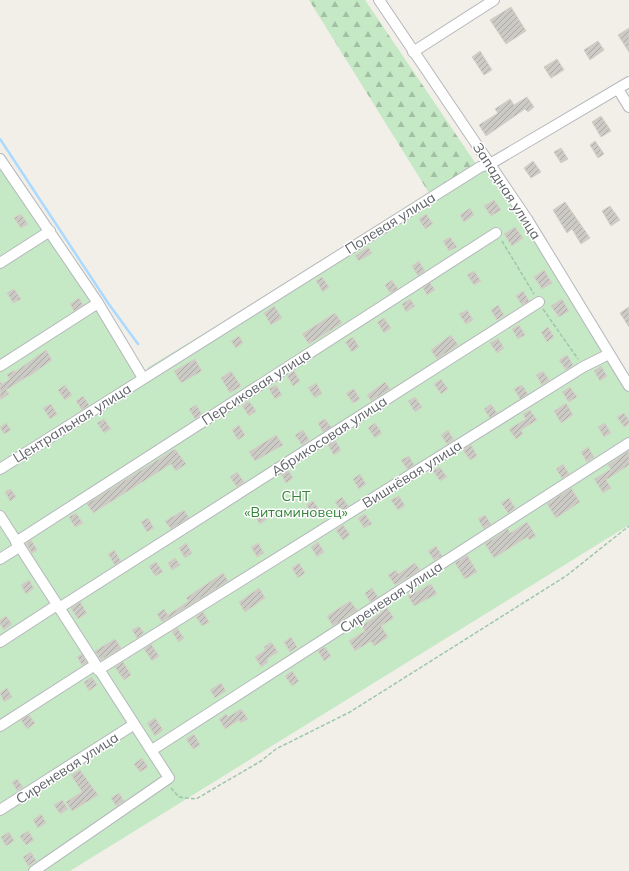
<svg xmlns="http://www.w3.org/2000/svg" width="629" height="871" font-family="Mulish,sans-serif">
	<defs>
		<pattern id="forest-firs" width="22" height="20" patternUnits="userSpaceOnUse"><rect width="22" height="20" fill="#c5e8c5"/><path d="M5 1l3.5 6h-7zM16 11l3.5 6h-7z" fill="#a3c0a4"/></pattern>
		<pattern id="building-hatch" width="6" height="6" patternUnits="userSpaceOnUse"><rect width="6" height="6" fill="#cccac5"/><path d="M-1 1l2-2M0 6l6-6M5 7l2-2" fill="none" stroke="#a9a8a4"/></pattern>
	</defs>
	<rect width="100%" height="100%" fill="#f1efe8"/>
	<polygon fill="url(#forest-firs)" points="309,0 365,0 476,164 429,193"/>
	<g fill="#c5e8c5">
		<polygon points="0,159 143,378 0,469"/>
		<polygon points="486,163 539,241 629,392 629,525 70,871 0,871 0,472 151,374 147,368"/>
	</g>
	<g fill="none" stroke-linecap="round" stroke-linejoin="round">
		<polyline stroke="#aadaff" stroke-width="2.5" points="0,139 108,303 138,344"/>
	</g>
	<g fill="url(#building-hatch)" stroke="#d6d1c6">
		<polygon points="511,7 526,31 506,44 490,20"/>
		<polygon points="629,28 629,52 618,35"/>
		<polygon points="598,41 604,50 590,60 584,50"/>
		<polygon points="480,51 492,70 484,75 472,57"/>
		<polygon points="557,59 564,70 551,78 544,67"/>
		<polygon points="527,97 534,107 528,112 525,109 486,136 479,125 498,113 495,109 510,99 514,105"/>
		<polygon points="601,116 611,131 601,137 592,122"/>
		<polygon points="595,141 604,154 598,158 590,145"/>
		<polygon points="561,148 568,159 561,163 554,152"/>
		<polygon points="533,161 541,172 531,178 524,168"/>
		<polygon points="494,200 501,210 491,216 484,206"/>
		<polygon points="565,202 590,238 581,244 572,229 567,233 553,210"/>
		<polygon points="610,206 620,220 611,226 602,211"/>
		<polygon points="470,208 474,215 464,222 460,215"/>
		<polygon points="21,214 28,224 21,228 14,218"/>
		<polygon points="426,214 433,224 425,229 419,219"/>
		<polygon points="515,227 523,238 512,246 504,234"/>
		<polygon points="450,237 457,247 449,251 443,241"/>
		<polygon points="368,247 372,253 359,261 355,256"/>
		<polygon points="419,261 425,271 418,276 412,266"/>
		<polygon points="544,270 552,283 542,289 534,277"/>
		<polygon points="474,271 481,281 474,285 467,275"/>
		<polygon points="322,277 329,287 323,292 316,281"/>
		<polygon points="392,280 398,289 390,293 385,285"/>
		<polygon points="430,283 435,290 427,295 423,288"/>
		<polygon points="14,289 21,299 13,303 7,293"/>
		<polygon points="523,291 529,301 522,305 516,296"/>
		<polygon points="79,298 83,305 74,311 70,304"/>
		<polygon points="410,299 415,306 406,312 402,304"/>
		<polygon points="562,299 569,311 559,317 551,306"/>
		<polygon points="498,305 504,315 497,320 491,310"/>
		<polygon points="274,306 282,318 271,325 264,313"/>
		<polygon points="629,307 629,327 620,313"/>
		<polygon points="467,310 473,320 466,324 459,314"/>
		<polygon points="335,313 342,323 309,344 302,334"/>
		<polygon points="384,318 391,328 384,333 377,322"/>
		<polygon points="519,325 525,335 518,339 512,329"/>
		<polygon points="548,327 554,337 547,342 541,332"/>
		<polygon points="451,335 458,345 437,359 431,350"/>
		<polygon points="239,336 243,343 236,348 231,341"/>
		<polygon points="353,337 359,347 352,352 345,342"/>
		<polygon points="498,338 504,348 497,353 490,343"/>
		<polygon points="46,350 52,360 28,377 28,376 6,390 9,394 0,400 0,381 2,384 10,379 7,375 14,370 15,372"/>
		<polygon points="567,355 573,365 566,370 559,360"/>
		<polygon points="195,359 202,371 181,383 174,371"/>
		<polygon points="601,366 607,376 600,381 594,371"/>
		<polygon points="231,371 241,386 230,393 221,378"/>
		<polygon points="294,371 300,381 293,386 287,376"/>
		<polygon points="543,371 549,380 542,385 536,375"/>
		<polygon points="441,379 448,389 441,394 434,384"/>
		<polygon points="385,382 390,389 371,401 367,395"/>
		<polygon points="316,383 322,393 315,398 308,388"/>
		<polygon points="65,385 72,395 65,400 58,390"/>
		<polygon points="276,385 282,395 275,399 269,389"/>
		<polygon points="522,385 528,394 520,399 514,389"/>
		<polygon points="570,387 577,397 569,402 562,392"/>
		<polygon points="354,389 360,399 353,403 346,393"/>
		<polygon points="83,396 89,405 82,410 76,401"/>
		<polygon points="415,397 422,407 415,412 408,401"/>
		<polygon points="249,401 256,411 249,416 242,406"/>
		<polygon points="566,403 573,415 561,423 554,411"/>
		<polygon points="51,404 57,414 50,419 43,408"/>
		<polygon points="491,404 497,413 490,418 484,409"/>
		<polygon points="196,405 202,414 195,419 189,409"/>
		<polygon points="530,410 537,420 521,430 523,434 516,439 509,429 526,419 523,414"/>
		<polygon points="624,413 629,420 629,424 624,427 617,417"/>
		<polygon points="104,419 111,429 104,433 97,423"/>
		<polygon points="325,419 331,427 323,432 318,423"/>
		<polygon points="6,423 11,430 4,434 0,427"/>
		<polygon points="375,423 382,433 375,438 368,428"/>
		<polygon points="605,423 611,433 604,437 598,427"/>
		<polygon points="239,425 245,435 238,440 232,430"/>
		<polygon points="303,430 309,440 302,445 295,435"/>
		<polygon points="448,430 454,440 447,444 441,435"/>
		<polygon points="276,435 283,445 255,461 249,452"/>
		<polygon points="335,440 341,450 334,455 328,445"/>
		<polygon points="471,445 477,456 470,460 463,450"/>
		<polygon points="588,447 594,457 587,462 581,452"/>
		<polygon points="175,449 186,464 176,471 171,464 93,513 87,504"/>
		<polygon points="629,451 629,465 606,480 611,488 603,493 594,479 611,469 608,465"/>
		<polygon points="409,456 414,465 407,469 401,460"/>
		<polygon points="563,464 569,474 562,478 556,469"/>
		<polygon points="440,467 447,477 440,481 433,471"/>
		<polygon points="288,470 293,478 286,483 281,474"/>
		<polygon points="237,472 244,482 237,487 230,477"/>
		<polygon points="360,474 366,484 359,489 353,479"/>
		<polygon points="571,488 580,502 556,518 547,504"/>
		<polygon points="11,489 16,497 10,501 5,492"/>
		<polygon points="399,496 405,506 398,510 391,500"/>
		<polygon points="342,497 348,506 341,511 335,502"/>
		<polygon points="509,498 515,508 508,513 501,503"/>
		<polygon points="313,501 320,511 313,515 306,505"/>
		<polygon points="261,509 267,519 260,524 253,514"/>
		<polygon points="184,510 189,518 171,529 165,521"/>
		<polygon points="76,513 83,523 75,527 69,517"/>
		<polygon points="365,514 372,524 364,528 358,518"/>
		<polygon points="485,515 491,524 484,529 478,519"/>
		<polygon points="148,518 154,528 147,532 141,522"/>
		<polygon points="527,522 536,536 529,540 527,537 494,558 485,544 508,529 510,533"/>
		<polygon points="343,525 350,535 343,540 336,530"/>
		<polygon points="31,540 37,550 32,553 26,544"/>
		<polygon points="318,542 324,552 317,557 311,547"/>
		<polygon points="186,543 192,553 185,558 179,548"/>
		<polygon points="258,543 264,553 257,557 251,547"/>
		<polygon points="436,546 442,556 434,560 428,551"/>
		<polygon points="114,550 121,561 115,565 108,554"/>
		<polygon points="467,555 477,572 465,579 455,563"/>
		<polygon points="175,558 180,565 172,570 168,563"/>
		<polygon points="156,562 163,572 155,576 149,566"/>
		<polygon points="299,563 305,573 298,578 292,568"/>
		<polygon points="415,563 420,570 395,585 388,575 396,570 398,574"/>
		<polygon points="223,573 228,581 162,622 157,614 164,609 168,615 189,601 186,598"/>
		<polygon points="29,580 34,588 26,594 21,585"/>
		<polygon points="431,584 437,594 414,606 408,596"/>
		<polygon points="259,588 265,598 245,612 239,602"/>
		<polygon points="372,588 378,597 370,602 365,593"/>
		<polygon points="350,601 357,610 333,626 327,616"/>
		<polygon points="80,602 87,613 78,619 71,608"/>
		<polygon points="387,608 394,618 381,626 388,637 374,646 371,641 355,651 349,641 365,631 362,626"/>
		<polygon points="203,612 209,622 202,626 196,617"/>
		<polygon points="6,616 12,624 4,630 0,624 0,620"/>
		<polygon points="139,626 144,633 137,638 132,630"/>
		<polygon points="177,628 184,638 179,642 172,632"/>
		<polygon points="291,637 297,647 290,652 284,642"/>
		<polygon points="115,639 121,648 101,660 95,651"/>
		<polygon points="271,642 278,652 267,659 268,662 261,667 255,657 265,650 264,647"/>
		<polygon points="151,644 159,656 152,661 144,649"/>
		<polygon points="325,647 331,656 324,661 318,651"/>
		<polygon points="82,654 87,663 82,665 77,657"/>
		<polygon points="123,662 131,675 124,680 115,667"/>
		<polygon points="292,671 299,681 292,686 285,676"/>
		<polygon points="92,677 97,685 89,691 84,682"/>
		<polygon points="221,683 226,691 215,698 210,690"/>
		<polygon points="7,688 12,697 4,702 0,693"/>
		<polygon points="241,709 248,719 241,723 239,720 225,729 219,719 226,714 228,717"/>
		<polygon points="29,715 35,723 27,729 21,720"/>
		<polygon points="155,718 163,730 155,736 147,723"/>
		<polygon points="194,734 200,745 193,749 186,739"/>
		<polygon points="142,758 148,767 140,772 134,764"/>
		<polygon points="80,770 98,795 72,811 66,802 82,792 71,775"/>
		<polygon points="17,779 23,787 17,791 12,782"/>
		<polygon points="119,793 124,801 116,806 111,798"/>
		<polygon points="62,800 68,809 60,814 54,805"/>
		<polygon points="41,814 46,823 38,828 33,820"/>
		<polygon points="28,831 34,840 26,845 20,836"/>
		<polygon points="9,832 14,841 6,846 1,837"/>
		<polygon points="31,852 36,861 28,866 23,857"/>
	</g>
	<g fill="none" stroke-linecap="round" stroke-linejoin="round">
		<defs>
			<g id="street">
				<polyline points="379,0 527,219 629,386"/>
				<polyline points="413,52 494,0"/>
				<polyline points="618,89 629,107"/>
				<polyline points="0,159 98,303 143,378"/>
				<polyline points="0,263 50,231"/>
				<polyline points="0,366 98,303"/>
				<polyline points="0,469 480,167 490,164 629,82"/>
				<polyline points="0,516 169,778 34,871"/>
				<polyline points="16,542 496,233"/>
				<polyline points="0,559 19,547"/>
				<polyline points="59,608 539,302"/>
				<polyline points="0,642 57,605"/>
				<polyline points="98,670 583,367 609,354"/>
				<polyline points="0,726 95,665"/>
				<polyline points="152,750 629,443"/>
				<polyline points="0,810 133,725"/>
			</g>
		</defs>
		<use href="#street" stroke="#b5b8bc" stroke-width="12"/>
		<g stroke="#9cc7a9" stroke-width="1.5" stroke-dasharray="4 2" stroke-linecap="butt">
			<polyline points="502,241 534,294"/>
			<polyline points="543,309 578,359"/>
			<polyline points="171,788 179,797 196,799 261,761 276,749 350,712 566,576 629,526"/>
		</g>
		<use href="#street" stroke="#fff" stroke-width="10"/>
	</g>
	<g text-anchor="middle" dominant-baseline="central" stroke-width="3" stroke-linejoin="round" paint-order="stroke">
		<g font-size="14" fill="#5f6368" stroke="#fff">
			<text transform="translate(507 191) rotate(57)">Западная улица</text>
			<text transform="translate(390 223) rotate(-32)">Полевая улица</text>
			<text transform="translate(256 387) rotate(-33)">Персиковая улица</text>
			<text transform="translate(72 423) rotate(-32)">Центральная улица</text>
			<text transform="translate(329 436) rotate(-33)">Абрикосовая улица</text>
			<text transform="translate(412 474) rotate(-32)">Вишнёвая улица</text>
			<text transform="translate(391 597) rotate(-33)">Сиреневая улица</text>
			<text transform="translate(67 768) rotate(-33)">Сиреневая улица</text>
		</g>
		<g font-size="14" fill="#348238" stroke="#fff">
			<text x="296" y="496">СНТ<tspan x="296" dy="16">«Витаминовец»</tspan></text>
		</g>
	</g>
</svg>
